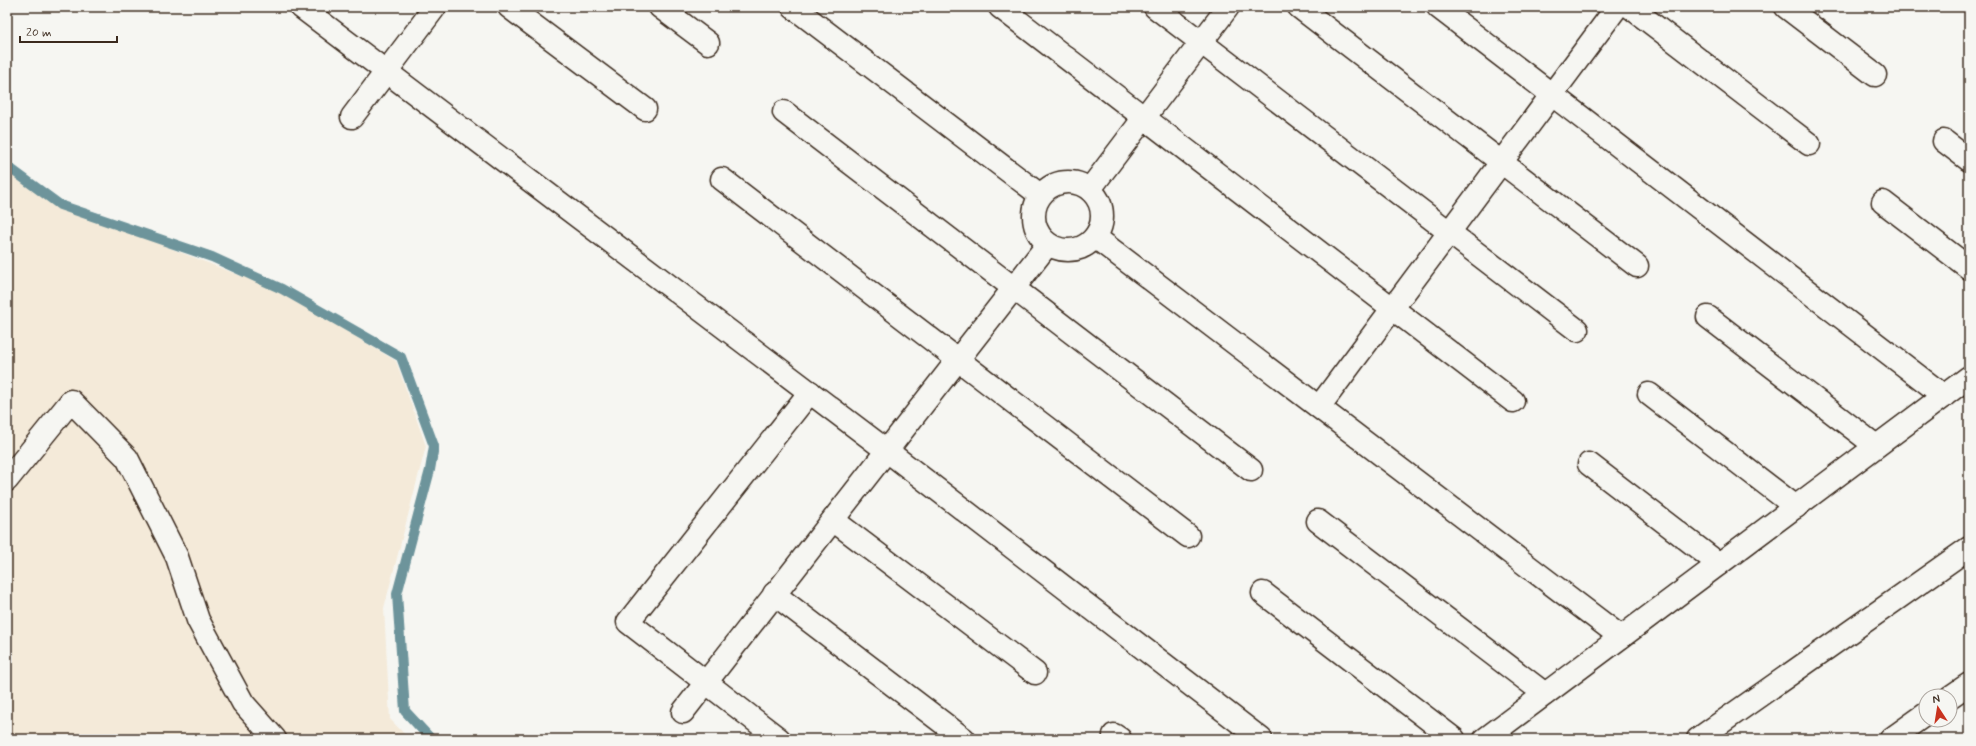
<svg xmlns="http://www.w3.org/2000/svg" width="1976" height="746" font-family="Mynerve,sans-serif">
	<rect width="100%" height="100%" fill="#f6f6f2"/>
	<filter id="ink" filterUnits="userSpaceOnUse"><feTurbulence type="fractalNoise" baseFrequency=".025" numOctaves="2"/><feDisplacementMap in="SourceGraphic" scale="8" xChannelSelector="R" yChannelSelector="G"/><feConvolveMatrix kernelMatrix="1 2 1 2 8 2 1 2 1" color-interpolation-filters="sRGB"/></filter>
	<g filter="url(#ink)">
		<polygon fill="#f4ead9" points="7,166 60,205 282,292 396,361 426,446 384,608 390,719 409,739 7,739"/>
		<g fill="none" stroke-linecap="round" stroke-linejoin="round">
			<polyline stroke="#6d949b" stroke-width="10" points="7,166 60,205 212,257 282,289 401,357 434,446 430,470 397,594 405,711 431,739"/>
			<defs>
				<g id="minor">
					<polyline points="301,7 886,450 1261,739"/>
					<polyline points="509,7 645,109"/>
					<polyline points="660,7 708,43"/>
					<polyline points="793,7 1040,195"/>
					<polyline points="1000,7 1513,401"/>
					<polyline points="1155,7 1577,330"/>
					<polyline points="1299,7 1637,266"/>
					<polyline points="1438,7 1944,396"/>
					<polyline points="1630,7 1809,144"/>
					<polyline points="1786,7 1875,75"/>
					<polyline points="784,112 1251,470"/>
					<polyline points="352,117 435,7"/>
					<polyline points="1944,141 1969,160"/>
					<polyline points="722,179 1188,536"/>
					<circle cx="1068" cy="216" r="34"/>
					<polyline points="1090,189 1228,7"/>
					<polyline points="1883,202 1969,268"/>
					<polyline points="1095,237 1621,637"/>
					<polyline points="1708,317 1876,446"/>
					<polyline points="1649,394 1796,507"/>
					<polyline points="1319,407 1617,7"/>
					<polyline points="1589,464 1719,564"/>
					<polyline points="7,480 71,401 127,458 177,557 198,620 243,703 275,739"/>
					<polyline points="833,520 1035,673"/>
					<polyline points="1318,521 1545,694"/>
					<polyline points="1263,593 1454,739"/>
					<polyline points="774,594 964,739"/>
					<polyline points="1950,697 1969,684"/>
					<polyline points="683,712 1048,244"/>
					<polyline points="1114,735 1120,739"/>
					<polyline points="779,739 628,622 810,392"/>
					<polyline points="1485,739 1969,377"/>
					<polyline points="1698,739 1969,548"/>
					<polyline points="1891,739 1926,714"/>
				</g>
			</defs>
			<use href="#minor" stroke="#3b2a1e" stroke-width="25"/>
			<use href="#minor" stroke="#f6f6f2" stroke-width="22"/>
		</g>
	</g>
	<rect width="1976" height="746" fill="none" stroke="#f6f6f2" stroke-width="24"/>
	<rect x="12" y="12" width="1952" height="722" fill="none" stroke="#3b2a1e" stroke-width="1.5" filter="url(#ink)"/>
	<g transform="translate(1938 708) rotate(348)"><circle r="19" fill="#f6f6f2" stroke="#aba49d"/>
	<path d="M0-3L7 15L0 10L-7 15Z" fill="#c8321e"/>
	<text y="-6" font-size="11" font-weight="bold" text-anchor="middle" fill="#3b2a1e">N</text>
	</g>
	<path d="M20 36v6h97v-6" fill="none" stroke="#3b2a1e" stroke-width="2"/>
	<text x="26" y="36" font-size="12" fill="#3b2a1e" stroke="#f6f6f2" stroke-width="3" paint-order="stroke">20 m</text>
</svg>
